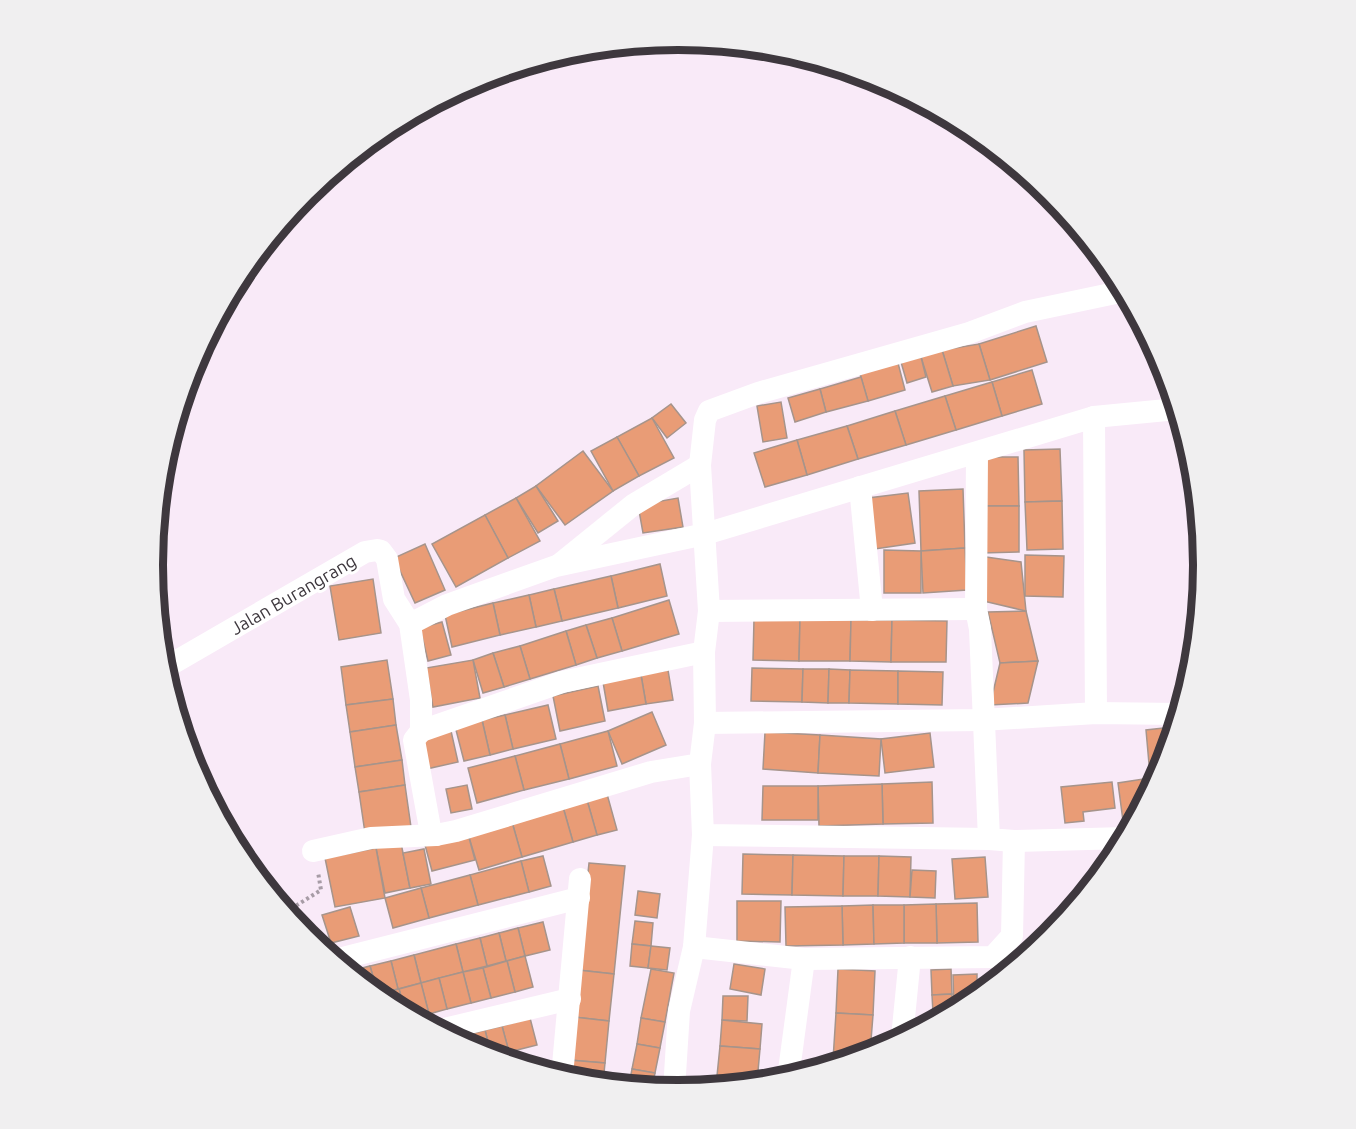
<svg xmlns="http://www.w3.org/2000/svg" width="1356" height="1129" font-family="Ubuntu,sans-serif">
	<rect width="100%" height="100%" fill="#f9eaf8"/>
	<g fill="#e99c76" stroke="#a6948b" stroke-width="1.5">
		<polygon points="1036,326 1047,362 990,380 979,344"/>
		<polygon points="979,344 990,380 953,386 942,350"/>
		<polygon points="942,350 953,386 932,392 921,357"/>
		<polygon points="921,357 926,377 907,383 901,362"/>
		<polygon points="898,363 905,390 868,401 860,374"/>
		<polygon points="1032,370 1042,404 1002,416 992,382"/>
		<polygon points="861,377 868,401 826,412 820,389"/>
		<polygon points="992,382 1002,416 956,430 945,396"/>
		<polygon points="820,389 826,412 795,422 788,398"/>
		<polygon points="945,396 956,430 906,445 895,411"/>
		<polygon points="781,402 787,438 763,442 757,406"/>
		<polygon points="671,404 686,423 667,438 652,418"/>
		<polygon points="895,411 906,445 858,459 847,426"/>
		<polygon points="652,418 674,458 639,476 617,437"/>
		<polygon points="847,426 858,459 807,475 797,440"/>
		<polygon points="617,437 639,476 613,491 591,451"/>
		<polygon points="797,440 807,475 765,487 754,453"/>
		<polygon points="1060,449 1062,501 1025,502 1024,450"/>
		<polygon points="583,451 613,491 565,525 536,486"/>
		<polygon points="981,457 1018,457 1019,506 981,506"/>
		<polygon points="536,486 558,521 538,533 516,498"/>
		<polygon points="963,489 965,548 921,551 919,491"/>
		<polygon points="908,493 915,543 875,549 868,498"/>
		<polygon points="516,498 540,541 508,558 485,515"/>
		<polygon points="678,498 683,527 643,533 638,505"/>
		<polygon points="1062,501 1063,549 1027,550 1025,502"/>
		<polygon points="981,506 1019,506 1019,552 982,553"/>
		<polygon points="485,515 508,558 456,587 432,544"/>
		<polygon points="425,544 445,590 415,603 394,558"/>
		<polygon points="965,548 967,590 923,593 921,551"/>
		<polygon points="884,550 921,551 921,593 884,593"/>
		<polygon points="1025,555 1064,556 1063,597 1025,596"/>
		<polygon points="986,557 1021,562 1026,611 979,600"/>
		<polygon points="660,564 667,596 618,608 611,576"/>
		<polygon points="611,576 618,608 562,621 554,589"/>
		<polygon points="373,579 381,633 339,640 330,586"/>
		<polygon points="554,589 562,621 536,627 529,595"/>
		<polygon points="529,595 536,627 500,635 493,603"/>
		<polygon points="669,600 679,634 622,651 612,618"/>
		<polygon points="493,603 500,635 452,647 445,615"/>
		<polygon points="1026,611 1038,661 1000,663 988,612"/>
		<polygon points="612,618 622,651 597,658 586,625"/>
		<polygon points="754,619 800,619 799,661 753,660"/>
		<polygon points="800,619 851,620 850,661 799,661"/>
		<polygon points="851,620 892,620 891,662 850,661"/>
		<polygon points="892,620 947,621 946,662 891,662"/>
		<polygon points="442,622 451,655 428,661 420,628"/>
		<polygon points="586,625 597,658 576,665 566,631"/>
		<polygon points="566,631 576,665 530,679 520,646"/>
		<polygon points="520,646 530,679 504,687 493,653"/>
		<polygon points="493,653 504,687 483,693 473,660"/>
		<polygon points="387,660 393,699 346,705 341,667"/>
		<polygon points="473,660 480,698 433,707 426,668"/>
		<polygon points="1038,661 1028,703 990,705 1000,663"/>
		<polygon points="752,668 803,669 802,702 751,701"/>
		<polygon points="803,669 829,669 828,703 802,702"/>
		<polygon points="829,669 850,670 849,703 828,703"/>
		<polygon points="668,670 673,700 646,704 641,675"/>
		<polygon points="850,670 898,671 898,704 849,703"/>
		<polygon points="898,671 943,672 942,705 898,704"/>
		<polygon points="641,675 646,704 608,711 603,682"/>
		<polygon points="598,686 605,721 560,731 553,696"/>
		<polygon points="393,699 396,725 350,732 346,705"/>
		<polygon points="548,705 556,739 513,749 505,715"/>
		<polygon points="652,712 666,745 622,764 608,731"/>
		<polygon points="505,715 513,749 490,755 482,720"/>
		<polygon points="482,720 490,755 464,761 455,726"/>
		<polygon points="396,725 402,760 355,767 350,732"/>
		<polygon points="1163,728 1165,745 1170,745 1159,774 1150,775 1146,730"/>
		<polygon points="451,731 458,762 422,770 415,739"/>
		<polygon points="608,731 617,766 569,779 560,744"/>
		<polygon points="765,732 820,735 818,773 763,769"/>
		<polygon points="930,733 934,767 885,773 881,739"/>
		<polygon points="820,735 881,739 879,776 818,773"/>
		<polygon points="560,744 569,779 524,790 515,756"/>
		<polygon points="515,756 524,790 477,803 468,768"/>
		<polygon points="402,760 405,785 359,792 355,767"/>
		<polygon points="1143,779 1145,799 1135,819 1123,821 1118,783"/>
		<polygon points="932,782 933,823 883,824 882,784"/>
		<polygon points="1112,782 1115,808 1083,812 1084,821 1065,823 1061,787"/>
		<polygon points="882,784 883,824 819,826 818,786"/>
		<polygon points="405,785 411,827 365,833 359,792"/>
		<polygon points="467,785 472,809 451,813 446,789"/>
		<polygon points="763,786 818,786 818,820 762,820"/>
		<polygon points="607,794 617,830 597,835 587,800"/>
		<polygon points="587,800 597,835 573,842 563,807"/>
		<polygon points="563,807 573,842 522,857 512,822"/>
		<polygon points="512,822 522,857 479,870 468,834"/>
		<polygon points="468,834 475,860 432,871 425,845"/>
		<polygon points="401,843 410,888 385,893 376,848"/>
		<polygon points="376,848 385,898 335,907 325,858"/>
		<polygon points="424,849 431,884 410,888 403,853"/>
		<polygon points="743,854 793,855 792,895 742,894"/>
		<polygon points="793,855 844,856 843,896 792,895"/>
		<polygon points="543,856 551,886 529,892 521,861"/>
		<polygon points="844,856 879,856 878,896 843,896"/>
		<polygon points="879,856 911,857 910,897 878,896"/>
		<polygon points="985,857 988,897 955,899 952,859"/>
		<polygon points="521,861 529,892 478,905 470,875"/>
		<polygon points="589,863 625,866 614,974 578,970"/>
		<polygon points="912,870 936,871 935,898 910,897"/>
		<polygon points="470,875 478,905 429,918 421,888"/>
		<polygon points="421,888 429,918 393,928 385,898"/>
		<polygon points="638,891 660,894 657,918 635,915"/>
		<polygon points="737,901 781,901 780,942 737,941"/>
		<polygon points="977,903 978,942 937,943 936,904"/>
		<polygon points="936,904 937,943 904,943 904,905"/>
		<polygon points="873,905 874,944 843,945 842,906"/>
		<polygon points="873,905 904,905 904,943 874,944"/>
		<polygon points="842,906 843,945 786,946 785,907"/>
		<polygon points="350,907 359,936 331,943 322,915"/>
		<polygon points="635,921 653,923 651,946 632,944"/>
		<polygon points="543,922 550,950 525,956 518,928"/>
		<polygon points="518,928 525,956 506,961 499,933"/>
		<polygon points="499,933 506,961 487,966 480,938"/>
		<polygon points="480,938 487,966 463,972 456,944"/>
		<polygon points="456,944 463,972 421,983 414,955"/>
		<polygon points="632,944 651,946 648,968 630,966"/>
		<polygon points="651,946 670,948 667,970 648,968"/>
		<polygon points="414,955 421,983 398,989 391,961"/>
		<polygon points="525,956 533,987 515,992 507,961"/>
		<polygon points="391,961 398,989 378,994 370,966"/>
		<polygon points="507,961 515,992 491,998 483,968"/>
		<polygon points="734,964 765,969 761,995 730,989"/>
		<polygon points="370,966 378,994 377,994 350,971"/>
		<polygon points="483,968 491,998 471,1003 463,972"/>
		<polygon points="651,969 674,973 665,1022 641,1018"/>
		<polygon points="838,969 875,971 873,1015 836,1013"/>
		<polygon points="951,969 952,994 932,995 931,970"/>
		<polygon points="578,970 614,974 609,1021 574,1017"/>
		<polygon points="463,972 471,1003 447,1009 439,978"/>
		<polygon points="977,974 977,995 954,1010 953,975"/>
		<polygon points="439,978 447,1009 429,1014 421,983"/>
		<polygon points="421,983 429,1014 416,1017 405,1011 399,989"/>
		<polygon points="399,989 405,1011 386,1001 378,994"/>
		<polygon points="952,994 952,1011 933,1013 932,995"/>
		<polygon points="723,996 748,996 747,1021 722,1020"/>
		<polygon points="836,1013 873,1015 870,1053 844,1061 833,1060"/>
		<polygon points="574,1017 609,1021 605,1063 569,1060"/>
		<polygon points="530,1018 537,1045 509,1052 502,1026"/>
		<polygon points="641,1018 665,1022 660,1048 637,1044"/>
		<polygon points="722,1020 762,1024 760,1049 720,1046"/>
		<polygon points="502,1026 509,1052 497,1056 491,1054 485,1030"/>
		<polygon points="485,1030 491,1054 466,1044 464,1036"/>
		<polygon points="637,1044 660,1048 655,1073 632,1069"/>
		<polygon points="720,1046 760,1049 757,1082 716,1086"/>
		<polygon points="569,1060 605,1063 603,1083 567,1077"/>
		<polygon points="632,1069 655,1073 652,1087 629,1085"/>
	</g>
	<g fill="none" stroke-linecap="round" stroke-linejoin="round">
		<polyline stroke="#a79ca6" stroke-width="4" stroke-dasharray="3 3" stroke-linecap="butt" points="286,912 321,890 318,872"/>
		<g stroke="#fff" stroke-width="22">
			<polyline points="1094,417 1096,713"/>
			<polyline points="977,453 976,609 980,629 989,839 1014,841 1125,838"/>
			<polyline points="860,487 872,610"/>
			<polyline points="560,564 633,505 700,465"/>
			<polyline points="709,611 976,609"/>
			<polyline points="410,624 447,605 556,566 705,534 1094,417 1177,409"/>
			<polyline points="163,669 365,552 377,550 381,551 387,559 394,599 410,624 421,700 421,731 414,740 430,828 436,835 456,831 651,772 700,764 705,723 704,652 709,611 700,465 705,420 709,411 758,393 969,333 1025,312 1125,291"/>
			<polyline points="705,723 982,720 1096,713 1179,714"/>
			<polyline points="421,731 562,682 704,652"/>
			<polyline points="700,764 703,835 989,839"/>
			<polyline points="703,835 694,947 804,959 993,957 1012,936 1014,841"/>
			<polyline points="313,851 371,838 436,835"/>
			<polyline points="335,960 579,898"/>
			<polyline points="440,1030 570,999"/>
			<polyline points="902,1038 910,957"/>
			<polyline points="562,1076 580,879"/>
			<polyline points="788,1078 804,959"/>
			<polyline points="674,1090 679,1011 694,947"/>
		</g>
	</g>
	<g text-anchor="middle" dominant-baseline="central" stroke-width="6" stroke-linejoin="round" paint-order="stroke">
		<g font-size="18" fill="#3e383e" stroke="#fff">
			<text transform="translate(293 594) rotate(-30)">Jalan Burangrang</text>
		</g>
	</g>
	<path d="M0 0H1356V1129H0ZM163 565a515 515 0 1 1 1030 0a515 515 0 1 1-1030 0Z" fill="#f0eff0" fill-rule="evenodd"/>
	<path fill="none" stroke="#3e383e" stroke-width="8" d="M163 565a515 515 0 1 1 1030 0a515 515 0 1 1-1030 0Z"/>
</svg>
